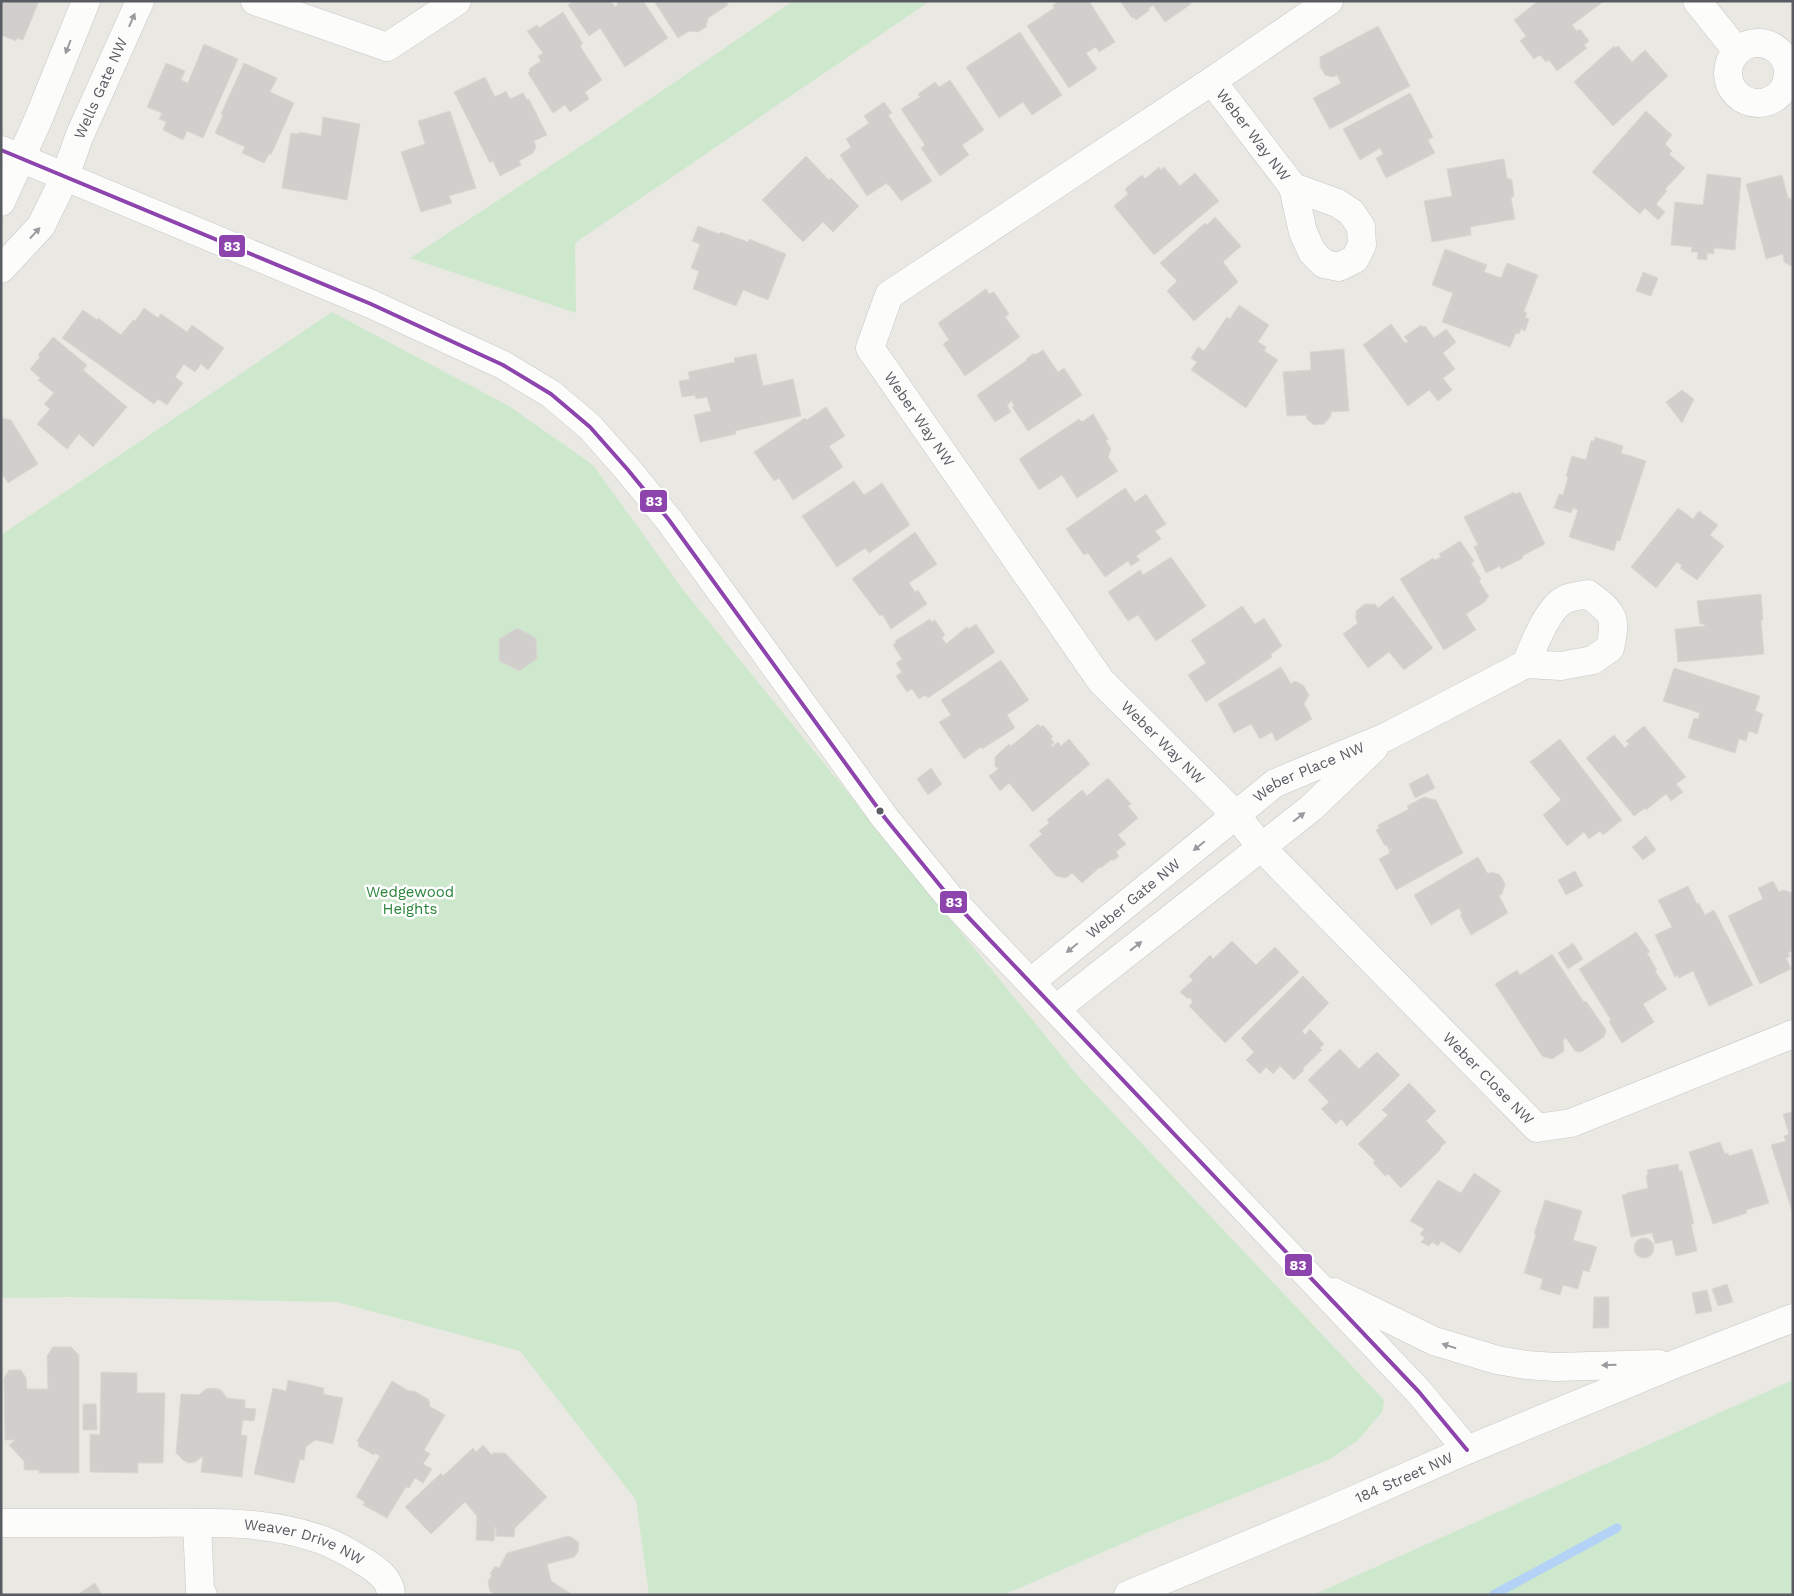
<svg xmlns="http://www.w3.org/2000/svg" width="1794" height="1596" font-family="'Work Sans',sans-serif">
	<rect width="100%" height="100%" fill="#eae8e2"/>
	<g fill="#cee8ce">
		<polygon points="793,1 930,1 575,243 576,313 410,258 599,134"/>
		<polygon points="332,312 509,406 593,465 684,591 1078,1076 1384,1400 1382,1412 1357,1441 1330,1459 1149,1532 1003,1595 649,1595 636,1500 520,1351 337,1302 69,1297 1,1298 1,535"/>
		<polygon points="1793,1380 1793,1595 1313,1595"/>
	</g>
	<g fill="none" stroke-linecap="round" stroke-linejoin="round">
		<polyline stroke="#b3d2f6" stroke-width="9" points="1493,1595 1617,1528"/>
	</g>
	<g fill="#d0cfcb" stroke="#d9d7d1">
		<polygon points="1,1 39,1 23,40 17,38 16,41 1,35"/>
		<polygon points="573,1 611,1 615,7 618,5 616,1 643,1 668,38 625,67 600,28 589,36 568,5"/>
		<polygon points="654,1 726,1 728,5 708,18 706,27 698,32 689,31 678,38"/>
		<polygon points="1058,1 1089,1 1115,42 1099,52 1096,47 1086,53 1097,69 1069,88 1027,26 1054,8 1053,5"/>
		<polygon points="1120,1 1190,1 1191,4 1165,22 1153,5 1148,9 1150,10 1136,20 1134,17 1132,18"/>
		<polygon points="1538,1 1604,1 1572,25 1577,31 1580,29 1589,41 1584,45 1587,48 1557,71 1549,60 1546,62 1540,55 1534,59 1520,41 1526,36 1514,20"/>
		<polygon points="563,12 583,44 580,46 602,80 585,92 589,99 570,112 565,105 553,113 528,73 530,71 529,69 541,61 538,56 543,53 527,31 537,25 539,28"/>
		<polygon points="1378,26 1410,86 1330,129 1313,98 1341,83 1337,75 1333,77 1325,75 1320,66 1320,57"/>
		<polygon points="1020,32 1062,95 1032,115 1023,102 999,118 966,67"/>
		<polygon points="204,44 238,59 203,138 187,131 183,140 163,130 166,122 159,119 162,113 147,107 166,63 185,71 181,80 188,83"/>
		<polygon points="1614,46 1615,48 1618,46 1632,62 1645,50 1668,76 1613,126 1574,82"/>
		<polygon points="244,63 277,78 270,92 294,103 271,155 269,154 264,163 242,153 245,147 215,133 223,115 221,114"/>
		<polygon points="485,77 495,97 506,91 510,99 523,93 527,100 529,99 547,135 534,141 536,147 533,153 519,161 521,165 500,176 493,161 490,163 454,92"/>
		<polygon points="950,80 984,130 962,145 969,155 940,176 921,148 925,145 901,109 920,97 918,94 935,82 939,87"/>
		<polygon points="1410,93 1433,137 1428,140 1435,153 1386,178 1376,158 1383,154 1380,148 1360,160 1343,129"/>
		<polygon points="884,102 892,113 888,115 932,181 901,201 889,185 888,186 887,183 867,196 840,155 851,147 846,139 869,123 864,116"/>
		<polygon points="450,111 476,188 449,196 452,203 421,212 401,152 425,144 418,121"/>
		<polygon points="1646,111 1672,135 1665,144 1672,151 1669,154 1685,168 1665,189 1667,191 1656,204 1665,212 1658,220 1645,208 1640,214 1592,172"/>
		<polygon points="323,117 360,124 347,200 282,188 291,133 298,134 299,132 321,136"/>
		<polygon points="806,156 829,180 831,178 859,206 833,232 823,222 803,242 762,200"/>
		<polygon points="1504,159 1507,178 1512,180 1514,195 1511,199 1515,219 1470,227 1471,235 1432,242 1424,201 1452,196 1447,169"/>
		<polygon points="1159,167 1161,170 1164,167 1180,186 1195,173 1219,201 1154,255 1114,206 1128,194 1125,189 1142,175 1145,179"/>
		<polygon points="1707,174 1741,178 1735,250 1714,248 1714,254 1707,253 1707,260 1697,259 1698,252 1691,252 1692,247 1671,245 1675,202 1703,205"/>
		<polygon points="1782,175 1788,198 1791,198 1791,201 1793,200 1793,266 1791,266 1784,262 1783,254 1766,259 1746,184"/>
		<polygon points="1215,217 1241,246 1223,262 1238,282 1194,321 1167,291 1177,281 1160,263 1205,223 1207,225"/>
		<polygon points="698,226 719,234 720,232 748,242 749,239 786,254 768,300 743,290 736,306 693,289 699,271 691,268 700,244 692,241"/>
		<polygon points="1445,249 1487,265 1484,272 1501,278 1507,263 1538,275 1524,311 1527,313 1525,317 1529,319 1525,331 1521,329 1519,334 1516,333 1510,347 1442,322 1453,293 1432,285"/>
		<polygon points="1643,272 1658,278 1651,296 1636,291"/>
		<polygon points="986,289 989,294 994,292 1009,314 1005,317 1020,337 965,376 943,344 949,340 938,323"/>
		<polygon points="1239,305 1269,325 1258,342 1266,347 1264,351 1278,360 1246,408 1191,370 1197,362 1191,358 1198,347 1204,351 1227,317 1230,319"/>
		<polygon points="144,308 158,318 161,314 187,332 192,325 224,348 208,370 201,364 195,372 184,364 175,377 183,383 167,405 158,399 154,404 62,338 83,310 97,320 98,318 121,335 133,320 135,321"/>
		<polygon points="1391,324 1405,343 1408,341 1404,337 1421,325 1422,327 1425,326 1434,338 1446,329 1456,342 1443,353 1455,369 1443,378 1452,390 1438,401 1429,390 1408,406 1363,345"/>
		<polygon points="53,337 87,365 83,370 127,407 93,447 79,434 67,449 37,424 50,409 44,404 54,393 38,380 40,378 30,369 40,357 38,355"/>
		<polygon points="1344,349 1349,411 1331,412 1331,416 1324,424 1314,425 1307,419 1306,415 1287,416 1283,372 1311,370 1310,352"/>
		<polygon points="1043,350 1058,372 1064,368 1082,395 1028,431 1012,407 1014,406 1012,401 1007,405 1011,412 995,422 977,395 1027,360 1026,359 1034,353 1035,355"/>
		<polygon points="756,354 763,386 793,379 801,416 735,431 736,434 700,442 694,415 711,411 707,397 696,399 695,395 682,397 679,381 690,379 688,372 735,362 734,358"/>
		<polygon points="1682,390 1694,399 1682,423 1666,402"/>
		<polygon points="826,407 845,436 829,446 843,467 793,500 779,478 774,481 754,452 805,418 807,420"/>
		<polygon points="1093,414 1108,439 1106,441 1111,449 1108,457 1118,471 1077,498 1062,475 1039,490 1019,459 1079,419 1082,422"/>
		<polygon points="1,418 11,420 38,464 8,483 3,475 1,476"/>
		<polygon points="1595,437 1623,446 1621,453 1646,461 1620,541 1617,540 1614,551 1569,537 1578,510 1573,508 1571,513 1554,508 1559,494 1563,495 1568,477 1566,476 1572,456 1586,460 1591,441 1594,441"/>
		<polygon points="854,481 864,495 882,483 910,525 869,553 865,548 837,567 802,516"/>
		<polygon points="1125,488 1135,502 1146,494 1166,524 1155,531 1161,539 1136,556 1140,560 1131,566 1128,561 1105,577 1088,553 1084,555 1066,529"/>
		<polygon points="1514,492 1515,494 1520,492 1545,544 1522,556 1523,558 1501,569 1500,566 1486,573 1474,547 1478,545 1464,517"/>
		<polygon points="1678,508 1693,519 1699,511 1718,525 1710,535 1724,546 1697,580 1680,568 1682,566 1677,562 1656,588 1631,567"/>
		<polygon points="915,532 937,564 909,583 915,592 918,590 927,604 891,629 882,614 880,616 852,579"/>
		<polygon points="1460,541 1474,561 1471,563 1481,579 1479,581 1489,597 1485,600 1486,601 1466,614 1476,630 1444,650 1400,579 1433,558 1435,560 1441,557 1439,554"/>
		<polygon points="1171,557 1206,606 1156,641 1138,615 1128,621 1108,592 1140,570 1143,575"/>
		<polygon points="1761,594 1763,620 1761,621 1764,654 1678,662 1675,629 1705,626 1704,624 1700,624 1697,601"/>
		<polygon points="1393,596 1433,648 1404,670 1389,652 1368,668 1343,634 1358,623 1356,620 1356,611 1365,604 1375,604 1378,608"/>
		<polygon points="1242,606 1255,624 1264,618 1282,646 1271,654 1272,657 1206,702 1188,675 1206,663 1191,640"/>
		<polygon points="930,619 931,622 935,620 945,635 942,638 946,644 967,627 969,629 976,624 995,652 928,698 925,695 919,699 912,689 907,692 896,676 902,672 896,663 902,659 893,645 896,643 895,641"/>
		<polygon points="517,628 536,638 537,659 519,671 499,661 499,639"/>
		<polygon points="1001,660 1029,700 1007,715 1015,728 982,749 981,747 964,759 939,722 951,715 941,700"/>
		<polygon points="1281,667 1291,684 1295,681 1303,685 1309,695 1304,704 1312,719 1276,741 1272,732 1260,739 1251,724 1234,733 1218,704"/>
		<polygon points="1674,668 1760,696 1755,711 1763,714 1757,734 1749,731 1746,741 1739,739 1735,753 1688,738 1694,718 1698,719 1700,713 1663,701"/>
		<polygon points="1038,724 1041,727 1043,725 1053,737 1051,739 1054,743 1051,745 1052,747 1058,742 1061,746 1069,739 1090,764 1033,812 1009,783 1000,791 989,776 998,769 995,766 995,757 1009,744 1011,746"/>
		<polygon points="1644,726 1686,777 1676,784 1683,792 1671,801 1666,794 1646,810 1645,808 1634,816 1586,758 1614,735 1625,748 1629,744 1626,741"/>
		<polygon points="1560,739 1622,820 1603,835 1600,831 1589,839 1584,832 1567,846 1543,815 1561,800 1530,762"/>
		<polygon points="931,768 942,784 928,795 917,779"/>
		<polygon points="1428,774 1435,788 1415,798 1409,784"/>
		<polygon points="1108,778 1131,804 1128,806 1138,818 1118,835 1126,844 1116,852 1119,856 1113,861 1112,859 1101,868 1100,867 1082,883 1072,873 1066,878 1056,876 1029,845 1042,834 1039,831 1049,823 1047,820 1082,790 1087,796"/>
		<polygon points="1424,797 1436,800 1463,853 1396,890 1379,859 1390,853 1389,851 1392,849 1392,848 1389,850 1387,845 1385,846 1376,830 1379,828 1378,825 1409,809 1407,806"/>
		<polygon points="1646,836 1656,850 1643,860 1632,847"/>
		<polygon points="1478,857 1488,874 1492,872 1500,875 1505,884 1502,894 1499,896 1508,913 1471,935 1460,915 1462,914 1459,908 1431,925 1414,895"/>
		<polygon points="1575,871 1583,886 1566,895 1558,880"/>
		<polygon points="1773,881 1779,892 1783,890 1793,893 1793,950 1788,953 1790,956 1786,958 1791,969 1760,984 1728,916 1763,899 1758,888"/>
		<polygon points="1688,886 1697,904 1699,903 1705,915 1714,910 1753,985 1709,1006 1693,971 1679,978 1678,975 1675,977 1655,935 1672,927 1658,900"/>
		<polygon points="1636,932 1650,952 1647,953 1657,970 1655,971 1667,989 1643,1004 1654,1022 1622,1043 1609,1022 1611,1020 1579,969"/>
		<polygon points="1232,941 1256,965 1275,947 1299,972 1225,1043 1189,1006 1193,1002 1189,997 1188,999 1180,992 1193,980 1189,976 1210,955 1213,959"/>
		<polygon points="1573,943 1583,959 1568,969 1558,953"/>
		<polygon points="1552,954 1584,1002 1586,1001 1606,1030 1604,1037 1581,1052 1575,1051 1566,1038 1563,1040 1564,1051 1552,1059 1542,1056 1495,984 1517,970 1520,975"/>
		<polygon points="1303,976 1329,1003 1302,1031 1305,1035 1310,1029 1324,1044 1320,1048 1322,1050 1303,1068 1304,1070 1294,1080 1280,1066 1273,1074 1266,1067 1260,1074 1246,1060 1254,1052 1241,1038"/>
		<polygon points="1340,1049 1359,1069 1377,1052 1400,1075 1347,1126 1341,1119 1336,1124 1321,1109 1329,1102 1308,1080"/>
		<polygon points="1409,1083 1436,1111 1426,1121 1446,1142 1440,1148 1441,1149 1401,1188 1388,1174 1385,1176 1373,1163 1375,1161 1358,1144 1388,1115 1382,1110"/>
		<polygon points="1793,1112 1793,1211 1792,1211 1771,1145 1786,1141 1784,1136 1789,1134 1783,1114"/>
		<polygon points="1720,1142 1725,1154 1728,1153 1729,1156 1752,1149 1769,1203 1746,1210 1747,1213 1713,1224 1689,1152"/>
		<polygon points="1678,1164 1679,1171 1682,1171 1694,1224 1691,1224 1697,1251 1676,1256 1672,1240 1655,1244 1652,1233 1631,1237 1622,1195 1627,1194 1627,1193 1648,1188 1646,1176 1648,1175 1647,1170"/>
		<polygon points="1474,1173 1501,1191 1460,1253 1441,1241 1438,1246 1432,1242 1429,1246 1421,1242 1425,1238 1420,1234 1424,1229 1410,1221 1438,1180 1461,1193"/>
		<polygon points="1545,1200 1582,1211 1573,1240 1597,1247 1589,1272 1583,1270 1578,1289 1563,1285 1560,1295 1540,1289 1543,1279 1524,1273 1536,1234 1534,1234"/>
		<circle cx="1644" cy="1248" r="10"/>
		<polygon points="1727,1284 1733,1302 1718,1306 1712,1289"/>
		<polygon points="1707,1290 1712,1311 1696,1314 1692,1293"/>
		<polygon points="1594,1297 1609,1297 1609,1328 1593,1328"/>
		<polygon points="53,1347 71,1347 79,1355 79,1473 39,1473 39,1470 24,1470 24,1461 9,1445 15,1440 5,1440 4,1378 9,1370 21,1370 26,1378 27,1389 48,1389 47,1356"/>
		<polygon points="101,1372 137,1373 137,1393 165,1393 163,1463 138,1463 138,1473 90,1472 90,1434 100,1435"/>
		<polygon points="288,1380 324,1388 323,1394 343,1398 333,1444 315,1440 306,1447 304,1460 300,1459 294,1483 254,1474 273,1388 286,1391"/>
		<polygon points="392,1381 409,1391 414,1391 428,1399 430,1403 429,1406 445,1415 424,1450 430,1454 423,1464 432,1469 423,1483 415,1478 409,1488 406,1487 387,1518 363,1505 365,1502 356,1497 380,1456 375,1453 374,1455 358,1446 359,1443 357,1441"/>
		<polygon points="214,1388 221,1390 227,1398 245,1400 245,1408 256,1409 254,1421 243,1420 241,1435 247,1436 242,1477 201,1472 203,1456 195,1462 189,1463 183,1460 176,1453 181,1394 199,1395 206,1389"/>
		<polygon points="83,1404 96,1404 97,1430 83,1430"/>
		<polygon points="483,1445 492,1455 493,1453 505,1453 547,1497 515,1528 514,1537 496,1536 496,1527 495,1527 494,1541 476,1540 477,1516 465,1502 431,1534 405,1507 441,1473 443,1476 473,1448 476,1452"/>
		<polygon points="568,1536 573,1538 579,1543 578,1552 574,1557 547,1564 551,1581 573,1595 495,1595 490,1591 488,1582 492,1575 490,1574 495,1566 499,1568 507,1553"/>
		<polygon points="95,1583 102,1595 77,1595"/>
	</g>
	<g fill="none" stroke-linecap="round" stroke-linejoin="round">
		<defs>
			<g id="minor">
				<polyline points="255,1 387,47 457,1"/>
				<path id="s1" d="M1329,1l-117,80 -323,214 -19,53 231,333 135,134 25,32 276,281 34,-5 222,-89"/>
				<polyline points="1697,1 1737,51"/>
				<circle cx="1758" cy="73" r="30"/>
				<path id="s2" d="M1212,81l81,106 10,45 9,20 12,12 15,3 16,-8 7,-14 -1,-18 -10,-15 -14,-9 -44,-16"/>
				<polyline points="1,150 371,304 503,365 551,394 590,427 628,470 669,520 885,818 951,899 1419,1392 1467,1450"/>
				<polyline points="1,202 38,120 86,1"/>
				<path id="s3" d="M1,269l40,-43 24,-49 14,-40 61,-136"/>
				<path id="s4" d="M1031,982l244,-199 111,-46 140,-73 35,2 32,-6 17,-12c7,-32 3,-35 -22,-54 -7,2 -17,2 -24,6 -17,9 -31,47 -38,64"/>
				<polyline points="1056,1009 1311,808 1374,748"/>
				<polyline points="1334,1292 1434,1341 1497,1360 1526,1365 1556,1367 1659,1364"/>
				<path id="s5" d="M1,1523c47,0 94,0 141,0 57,0 119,-4 174,15 17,5 32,14 47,23 13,8 28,18 28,34"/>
				<polyline points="197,1523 200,1590 203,1595"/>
				<path id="s6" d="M1128,1595l203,-85 136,-60 208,-86 118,-46"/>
			</g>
		</defs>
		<use href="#minor" stroke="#c7c7c6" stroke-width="29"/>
		<use href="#minor" stroke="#fcfcfb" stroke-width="28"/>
		<defs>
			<polyline id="bus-1" points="1,150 371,304 503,365 551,394 590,427 628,470 669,520 885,818 951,899 1419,1392 1467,1450"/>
		</defs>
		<use href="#bus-1" stroke="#fff" stroke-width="8"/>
		<use href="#bus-1" stroke="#8e44ad" stroke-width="4"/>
	</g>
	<defs><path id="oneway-solid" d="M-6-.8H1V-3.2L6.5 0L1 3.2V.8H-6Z" transform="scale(1.25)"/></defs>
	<g fill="#9a9b9f">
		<use href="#oneway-solid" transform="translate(132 20) rotate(-66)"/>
		<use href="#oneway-solid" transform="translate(68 47) rotate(111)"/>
		<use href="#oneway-solid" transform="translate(35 233) rotate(-47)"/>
		<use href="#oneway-solid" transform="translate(1299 817) rotate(-38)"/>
		<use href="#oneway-solid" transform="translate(1199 846) rotate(141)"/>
		<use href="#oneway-solid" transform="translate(1136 946) rotate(-38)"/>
		<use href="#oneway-solid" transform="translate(1072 948) rotate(141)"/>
		<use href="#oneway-solid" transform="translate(1449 1346) rotate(-162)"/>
		<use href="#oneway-solid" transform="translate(1609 1365) rotate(179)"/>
	</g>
	<circle fill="#585b62" stroke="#fff" stroke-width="2" cx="880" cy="811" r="4.5"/>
	<g text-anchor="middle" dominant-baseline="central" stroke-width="5" stroke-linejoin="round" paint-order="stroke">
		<g font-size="15" fill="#585b62" stroke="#fff">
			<text stroke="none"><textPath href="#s3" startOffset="209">Wells Gate NW</textPath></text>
			<text stroke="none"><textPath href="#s2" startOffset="68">Weber Way NW</textPath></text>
			<text stroke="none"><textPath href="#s1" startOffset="672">Weber Way NW</textPath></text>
			<text stroke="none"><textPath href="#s1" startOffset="1078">Weber Way NW</textPath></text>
			<text stroke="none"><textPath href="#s4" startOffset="350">Weber Place NW</textPath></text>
			<text stroke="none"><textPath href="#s4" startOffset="132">Weber Gate NW</textPath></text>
			<text stroke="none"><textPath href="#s1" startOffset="1546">Weber Close NW</textPath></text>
			<text stroke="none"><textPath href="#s6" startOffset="300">184 Street NW</textPath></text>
			<text stroke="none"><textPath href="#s5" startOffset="306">Weaver Drive NW</textPath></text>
		</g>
		<g font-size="15" fill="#2c853b" stroke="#fff">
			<text x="410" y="892">Wedgewood<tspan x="410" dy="17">Heights</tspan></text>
		</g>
	</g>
	<g stroke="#fff" stroke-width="2">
		<rect x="218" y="234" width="28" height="24" rx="5" fill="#8e44ad"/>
		<rect x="639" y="489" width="29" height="24" rx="5" fill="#8e44ad"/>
		<rect x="939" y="890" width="29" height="24" rx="5" fill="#8e44ad"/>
		<rect x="1284" y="1253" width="29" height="24" rx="5" fill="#8e44ad"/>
	</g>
	<g font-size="14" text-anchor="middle" font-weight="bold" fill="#fff">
		<text x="232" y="251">83</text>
		<text x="654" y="506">83</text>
		<text x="954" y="907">83</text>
		<text x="1298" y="1270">83</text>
	</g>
	<rect width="1794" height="1596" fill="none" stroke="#585b62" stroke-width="5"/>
</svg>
